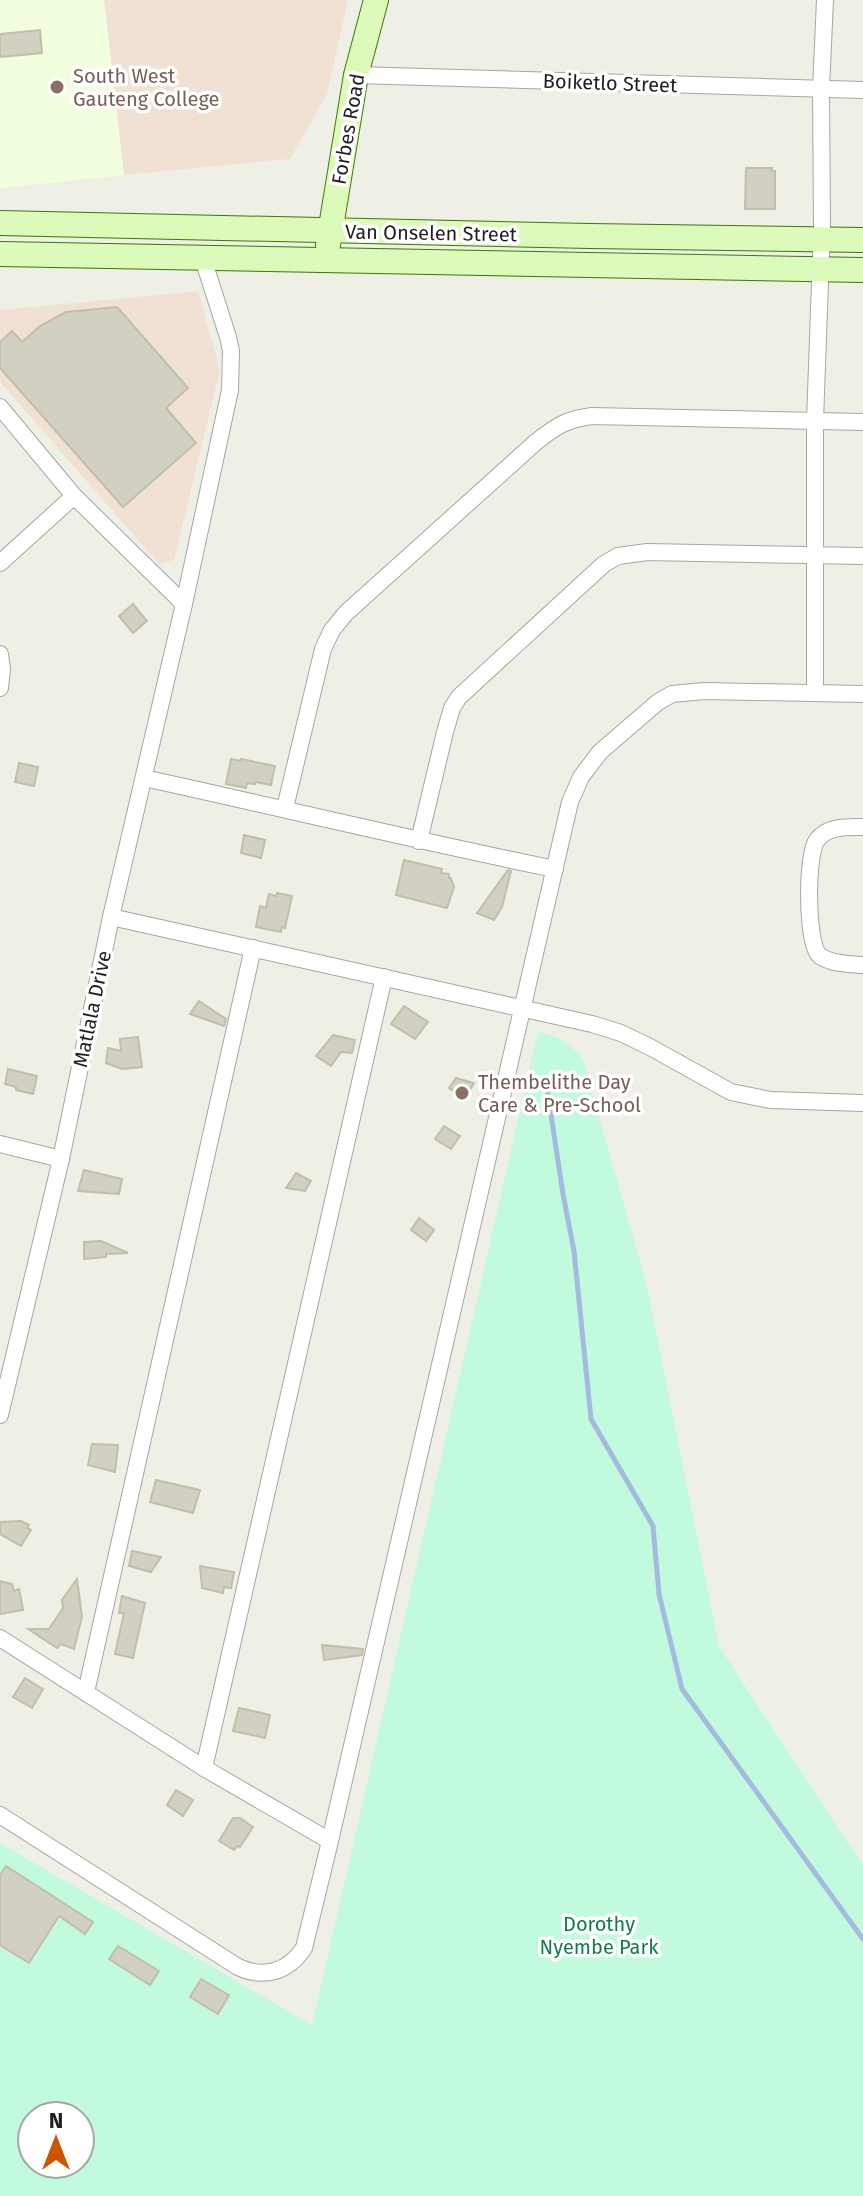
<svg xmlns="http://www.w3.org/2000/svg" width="863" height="2196" font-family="'Fira Sans',sans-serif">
	<rect width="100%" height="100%" fill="#eff0e5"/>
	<g fill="#f1e1d4">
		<polygon points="104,0 348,0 327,94 290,159 124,175"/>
		<polygon points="198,291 220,370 174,560 159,564 0,382 0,310"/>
	</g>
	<polygon fill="#f2ffdf" points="0,0 104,0 124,175 0,188"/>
	<path fill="#c2fadd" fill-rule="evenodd" d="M538,1031l24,8 20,18 65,229 72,360 130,199 14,18v333h-863v-353l312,182zM32,2116h48v48h-48z"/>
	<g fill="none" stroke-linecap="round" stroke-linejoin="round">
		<polyline stroke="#a5bade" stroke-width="5" points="546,1082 563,1194 574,1251 591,1419 653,1526 659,1594 682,1689 863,1939"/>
	</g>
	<g fill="#d2d0c2" stroke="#c2bea7" stroke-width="2">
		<polygon points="40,30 42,53 0,57 0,34"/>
		<polygon points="746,168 772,168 772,171 775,171 775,209 745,209"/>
		<polygon points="117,307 188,388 166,408 196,443 123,507 0,368 0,342 12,331 22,342 40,326 66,312"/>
		<polygon points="133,604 147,621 133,633 119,616"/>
		<polygon points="231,759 241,761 241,759 275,766 271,785 255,782 255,784 247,783 246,788 226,784"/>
		<polygon points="19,763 38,767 34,786 15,782"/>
		<polygon points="244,835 265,840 261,858 241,853"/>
		<polygon points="404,860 442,869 441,873 449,874 449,878 451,878 454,887 447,908 396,895"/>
		<polygon points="508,870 511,871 502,907 494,920 477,913"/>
		<polygon points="277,893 292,896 285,928 282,927 281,932 256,927 260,906 266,908 269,894 276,896"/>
		<polygon points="199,1001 226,1019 224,1026 190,1014"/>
		<polygon points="404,1006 428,1022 415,1039 391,1024"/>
		<polygon points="333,1035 355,1040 352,1053 341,1052 331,1066 316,1056"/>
		<polygon points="138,1037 142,1067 122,1069 106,1063 108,1048 121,1051 120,1039"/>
		<polygon points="8,1069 37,1076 33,1094 16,1090 16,1087 5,1084"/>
		<polygon points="456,1078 474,1083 465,1098 449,1088"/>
		<polygon points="444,1126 460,1136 451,1149 435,1139"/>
		<polygon points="84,1170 122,1179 119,1194 78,1191"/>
		<polygon points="296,1173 311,1181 305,1191 286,1188"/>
		<polygon points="419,1218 434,1230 426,1241 411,1230"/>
		<polygon points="101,1241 128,1253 106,1254 106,1257 84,1259 84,1242"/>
		<polygon points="92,1444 118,1445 115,1472 88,1465"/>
		<polygon points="156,1480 200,1490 193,1513 150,1502"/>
		<polygon points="21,1521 29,1525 27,1528 31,1530 21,1546 0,1534 0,1522"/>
		<polygon points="132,1551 161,1557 151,1572 129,1566"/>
		<polygon points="200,1566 234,1572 231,1588 224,1587 223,1593 202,1588"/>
		<polygon points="77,1579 82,1617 74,1649 61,1644 57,1648 28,1629 49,1629 63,1608 62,1600"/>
		<polygon points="0,1581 12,1584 14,1591 19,1589 23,1610 0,1614"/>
		<polygon points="122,1596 145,1603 133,1658 115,1654 124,1613 119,1613"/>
		<polygon points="322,1645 363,1649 363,1650 362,1655 324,1660"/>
		<polygon points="25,1678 43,1689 32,1708 13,1697"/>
		<polygon points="239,1708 270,1715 265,1738 233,1731"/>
		<polygon points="176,1790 193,1800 183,1816 167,1805"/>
		<polygon points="233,1818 240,1818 253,1827 240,1847 237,1846 234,1850 219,1841"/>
		<polygon points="6,1866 93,1922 85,1934 59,1916 29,1963 0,1945 0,1875"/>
		<polygon points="118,1946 159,1971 150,1985 109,1959"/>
		<polygon points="201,1979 229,1995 218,2014 190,1997"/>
	</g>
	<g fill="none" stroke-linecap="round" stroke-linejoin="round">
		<defs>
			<g id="street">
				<polyline points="356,75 863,90"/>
				<polyline points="0,407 74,496 184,604"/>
				<polyline points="0,563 74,496"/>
				<polyline points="0,654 2,669 0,688"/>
				<polyline points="815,693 815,421 822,227 821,89 825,0"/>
				<path d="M144,778c137,30 273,63 411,91"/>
				<path d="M285,808l38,-159 9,-19 14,-17 190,-171c20,-16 31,-23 56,-26l271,6"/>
				<path d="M863,827c-16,0 -36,-1 -46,13 -11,14 -11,105 3,116 12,8 29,8 43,9"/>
				<polyline points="419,841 445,732 452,708 459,697 604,564 618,556 647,552 863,556"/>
				<polyline points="111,917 592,1024 621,1033 650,1047 731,1092 770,1100 863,1103"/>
				<polyline points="0,1144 61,1159"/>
				<polyline points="0,1415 61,1159 111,917 184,604 230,390 231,351 228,337 203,259"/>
				<polyline points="0,1638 204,1768 330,1841"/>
				<polyline points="86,1692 253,948"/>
				<polyline points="204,1768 384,977"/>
				<path d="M0,1815l238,152c26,12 50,5 66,-19l26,-107 240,-1039 11,-25 19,-25 58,-50 14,-8 32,-3 159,3"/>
			</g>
			<g id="secondary">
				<polyline points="0,223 590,236 863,240"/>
				<polyline points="328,245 356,75 376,0"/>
				<polyline points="0,254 863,270"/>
			</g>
		</defs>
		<use href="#street" stroke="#a6a6a6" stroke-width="18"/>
		<use href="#secondary" stroke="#3c7804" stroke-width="26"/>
		<use href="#street" stroke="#fff" stroke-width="16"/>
		<use href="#secondary" stroke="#dcfab9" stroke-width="24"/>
	</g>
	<g fill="#8d6e63" stroke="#fff" stroke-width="3">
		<circle cx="57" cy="87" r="8"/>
		<circle cx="462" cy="1093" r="8"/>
	</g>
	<g text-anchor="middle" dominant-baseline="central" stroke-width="7" stroke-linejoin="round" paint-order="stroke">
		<g font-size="20" fill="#785e54" stroke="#fff" text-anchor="start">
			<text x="73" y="76">South West<tspan x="73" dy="23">Gauteng College</tspan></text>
			<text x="478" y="1082">Thembelithe Day<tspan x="478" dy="23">Care &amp; Pre-School</tspan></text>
		</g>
		<g font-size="20" fill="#1f1f1f" stroke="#fff">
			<text transform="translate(610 83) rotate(2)">Boiketlo Street</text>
			<text transform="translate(348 129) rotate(-80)">Forbes Road</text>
			<text transform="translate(431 233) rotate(1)">Van Onselen Street</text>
			<text transform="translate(92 1009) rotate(-78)">Matlala Drive</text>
		</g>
		<g font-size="20" fill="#0b7f44" stroke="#fff">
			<text x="599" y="1924">Dorothy<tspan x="599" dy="23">Nyembe Park</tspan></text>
		</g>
	</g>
	<g transform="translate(56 2140)"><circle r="38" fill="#ffffff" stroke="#a5a5a5" stroke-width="2"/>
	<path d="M0-6L14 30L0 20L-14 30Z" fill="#ce5400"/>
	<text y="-12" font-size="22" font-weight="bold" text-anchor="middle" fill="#1f1f1f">N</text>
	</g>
</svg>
